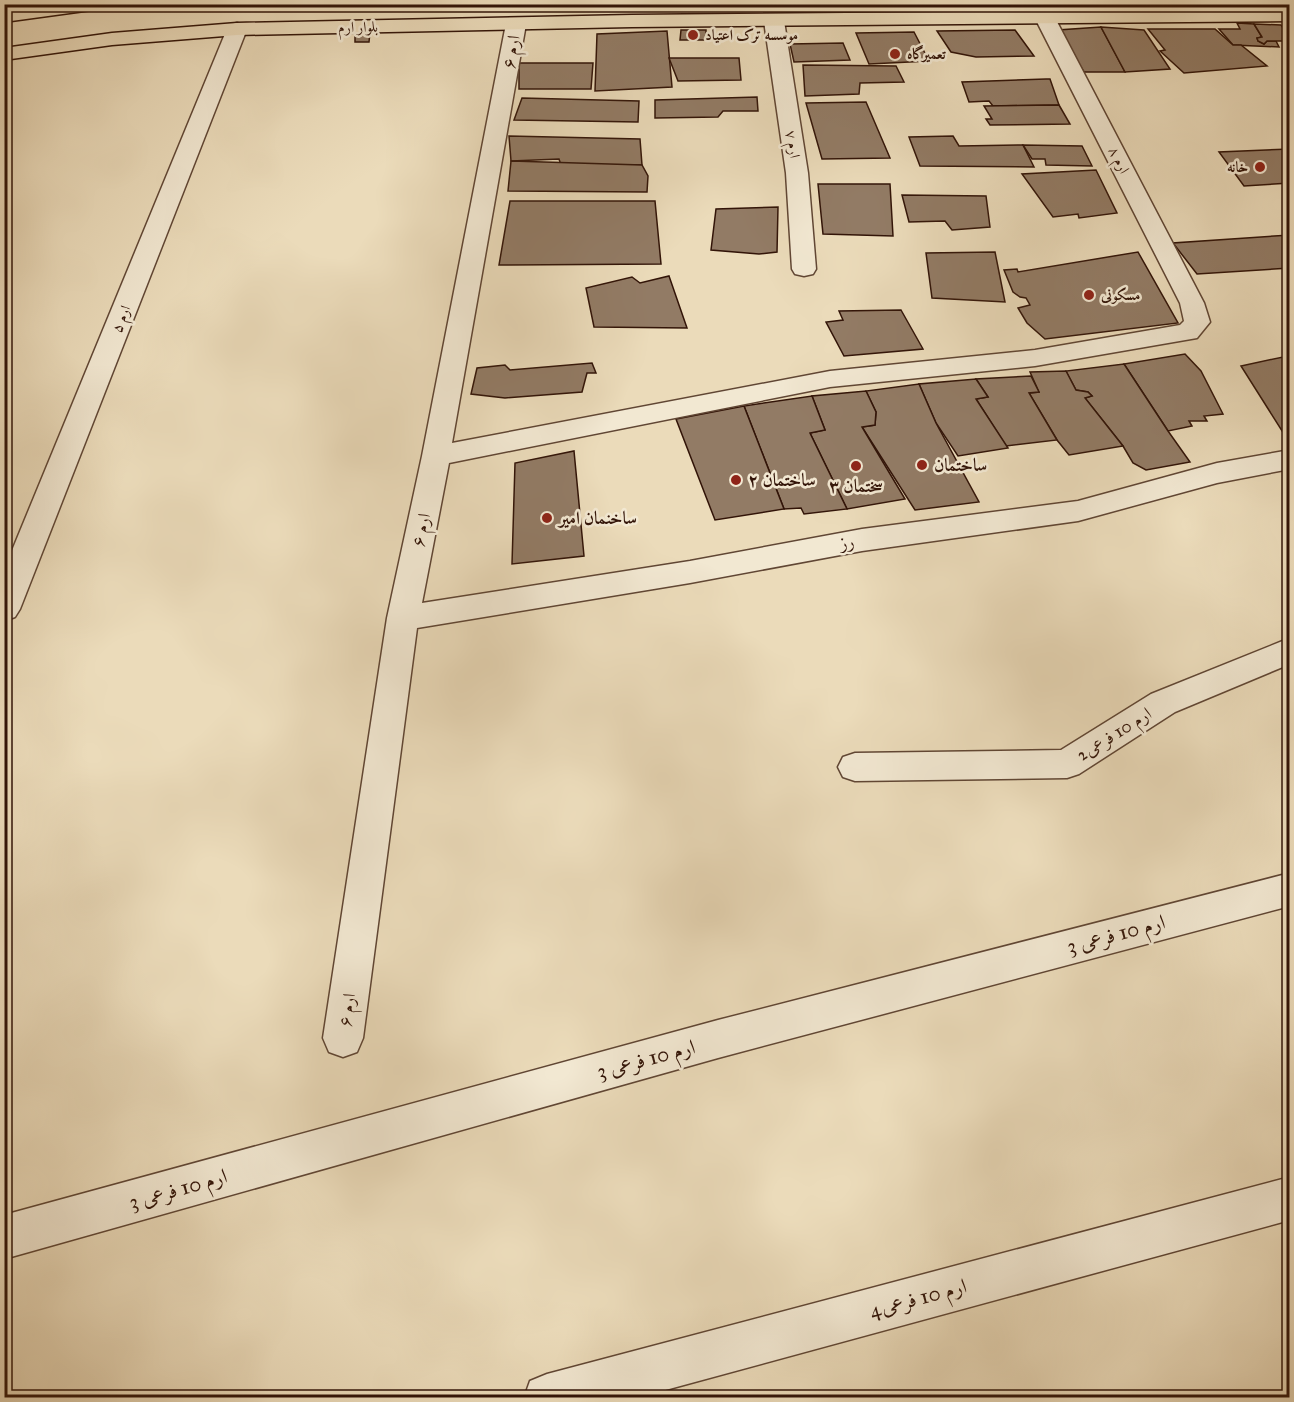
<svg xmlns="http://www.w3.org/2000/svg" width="1294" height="1402" font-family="'IM FELL Great Primer',Amiri,serif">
	<rect width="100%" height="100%" fill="#ebdbba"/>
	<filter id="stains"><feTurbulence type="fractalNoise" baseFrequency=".00333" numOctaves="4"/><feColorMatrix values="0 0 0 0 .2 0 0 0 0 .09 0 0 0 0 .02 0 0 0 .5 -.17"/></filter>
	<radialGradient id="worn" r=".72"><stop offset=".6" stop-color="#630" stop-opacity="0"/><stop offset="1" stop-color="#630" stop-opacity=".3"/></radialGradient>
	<g fill="#927b65" stroke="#321408" stroke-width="1.5">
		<polygon points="1237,23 1254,24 1262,37 1257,38 1258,41 1264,44 1267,41 1276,41 1279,47 1233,45 1219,29 1240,29"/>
		<polygon points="1254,24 1281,25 1290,38 1290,46 1286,41 1267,41 1264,44 1258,41 1257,38 1262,37"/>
		<polygon points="1101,27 1125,72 1084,72 1058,30"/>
		<polygon points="1101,27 1144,30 1170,69 1125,72"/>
		<polygon points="1148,29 1215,29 1233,45 1241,45 1267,66 1184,73 1160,51 1165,50"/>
		<polygon points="681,30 706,30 706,40 680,40"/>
		<polygon points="1015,30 1034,56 976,57 951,52 937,31"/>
		<polygon points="355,31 370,32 369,42 355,42"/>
		<polygon points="667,31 672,87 595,91 597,34"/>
		<polygon points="914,32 929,61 869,64 856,33"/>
		<polygon points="843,43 850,60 794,62 790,44"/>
		<polygon points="669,58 739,58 741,80 678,81"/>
		<polygon points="519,63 593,63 591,89 519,89"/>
		<polygon points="803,65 896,66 904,82 860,83 859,94 805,96"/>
		<polygon points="1046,79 1050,79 1059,105 993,106 989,101 969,102 962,82"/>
		<polygon points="757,97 758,111 723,111 718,117 655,118 655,100"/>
		<polygon points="522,98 639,101 638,122 514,120"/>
		<polygon points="866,102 890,158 822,159 806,103"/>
		<polygon points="1059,105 1070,124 990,125 986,119 992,119 984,106"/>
		<polygon points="509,136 640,139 642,165 561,165 559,159 511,161"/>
		<polygon points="953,136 959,146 1023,145 1034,167 920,166 909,137"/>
		<polygon points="1023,145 1082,146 1092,166 1046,165 1045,159 1032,159"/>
		<polygon points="1290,149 1290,183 1244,186 1219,152"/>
		<polygon points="511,161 642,165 648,176 647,192 508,191"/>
		<polygon points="1096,170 1117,213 1079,218 1078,214 1053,217 1022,174"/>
		<polygon points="818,184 890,184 893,236 823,234"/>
		<polygon points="902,195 986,196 990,227 952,230 945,221 909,222"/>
		<polygon points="510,201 655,201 661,264 499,265"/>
		<polygon points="778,207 777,252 759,254 711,250 716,209"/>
		<polygon points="1290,235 1290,268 1197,274 1173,243"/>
		<polygon points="995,252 1005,302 932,298 926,253"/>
		<polygon points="1138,252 1178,323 1045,339 1027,323 1018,308 1030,305 1026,298 1020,297 1013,292 1004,270 1017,269 1018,272"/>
		<polygon points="669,276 687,328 594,327 586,288 632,277 640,283"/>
		<polygon points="901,310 923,349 844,356 826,322 843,320 839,311"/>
		<polygon points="1185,354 1201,371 1223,414 1204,416 1207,421 1189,421 1192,426 1168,431 1124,364"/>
		<polygon points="1283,357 1290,370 1290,434 1284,434 1241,366"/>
		<polygon points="592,363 596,373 587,373 582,392 505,398 471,394 477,368 505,365 510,370"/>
		<polygon points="1124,364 1168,431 1190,462 1146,470 1133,463 1123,446 1085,398 1092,396 1088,392 1076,390 1066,371"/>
		<polygon points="1066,371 1076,390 1088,392 1092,396 1085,398 1123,446 1069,455 1057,440 1029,393 1039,392 1030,372"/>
		<polygon points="1031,376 1039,392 1029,393 1057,440 1006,446 976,399 988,397 976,379"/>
		<polygon points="976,379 988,397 976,399 1008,448 958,456 936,423 919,384"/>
		<polygon points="919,384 936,423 979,502 915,510 862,427 875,425 876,412 866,391"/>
		<polygon points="866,391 876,412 875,425 862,427 905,499 847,509 810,433 825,430 812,396"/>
		<polygon points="812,396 825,430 810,433 847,509 804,514 801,508 784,509 744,406"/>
		<polygon points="744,406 784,509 715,520 676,419"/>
		<polygon points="574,451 584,556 512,564 515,463"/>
	</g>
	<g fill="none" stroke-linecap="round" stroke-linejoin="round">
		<defs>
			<g id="minor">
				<polygon points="1045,12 1052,14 1055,18 1204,303 1210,322 1197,338 1035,366 830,387 449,463 422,603 690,561 862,529 1078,501 1217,463 1290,450 1290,469 1217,483 1078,521 862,551 690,583 417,628 363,1038 357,1052 343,1057 329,1052 323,1038 387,618 422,456 506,24 509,20 523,20 526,24 452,443 830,371 1035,350 1180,325 1184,321 1180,303 1035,18 1038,14"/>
				<polygon points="774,15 781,17 784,21 808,173 816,269 813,274 804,276 795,274 792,269 786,173 764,21 767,17"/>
				<polygon points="237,23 244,25 247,29 20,609 15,617 4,621 4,570 227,29 230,25"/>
				<polygon points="1290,638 1290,664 1175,712 1079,774 1067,778 855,781 843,777 838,767 843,757 855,753 1061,750 1151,694"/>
				<polygon points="1290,873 1290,906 718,1058 4,1259 4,1215 718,1020"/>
				<polygon points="1290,1177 1290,1220 636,1398 524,1398 530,1381 547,1374"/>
			</g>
			<g id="major">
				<polygon points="47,4 101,4 99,8 92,10 4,22 4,10"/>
				<polygon points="1290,9 1290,21 632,27 237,35 112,45 4,60 4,48 112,33 237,23 632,15"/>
			</g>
		</defs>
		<use href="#minor" stroke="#604634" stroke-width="3"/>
		<use href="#major" stroke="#321408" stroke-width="3"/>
		<use href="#minor" fill="#f2e8d2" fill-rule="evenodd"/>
		<use href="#major" fill="#ebdbba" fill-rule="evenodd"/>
	</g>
	<g fill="#8f2418" stroke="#f2e8d2" stroke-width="2">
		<circle cx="693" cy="35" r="6"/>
		<circle cx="895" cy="54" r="6"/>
		<circle cx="1260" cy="167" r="6"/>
		<circle cx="1089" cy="295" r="6"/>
		<circle cx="922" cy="465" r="6"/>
		<circle cx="856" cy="466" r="6"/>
		<circle cx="736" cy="480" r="6"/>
		<circle cx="547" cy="518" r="6"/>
	</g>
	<g text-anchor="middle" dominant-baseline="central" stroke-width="5" stroke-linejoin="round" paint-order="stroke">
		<g font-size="15" fill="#321408" stroke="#f2e8d2">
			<text transform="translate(358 27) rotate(-1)">بلوار ارم</text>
			<text transform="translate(793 144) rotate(81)">ارم ۷</text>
			<text transform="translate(1119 160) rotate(63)">ارم ۸</text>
			<text transform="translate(121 319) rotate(-68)">ارم ۵</text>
		</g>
		<g font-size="15" font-weight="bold" fill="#321408" stroke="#f2e8d2" text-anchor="start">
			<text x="705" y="35">موسسه ترک اعتیاد</text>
			<text x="907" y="54">تعمیرگاه</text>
			<text x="1248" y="167" text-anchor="end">خانه</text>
			<text x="1101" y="295">مسکونی</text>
		</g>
		<g font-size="18" fill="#321408" stroke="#f2e8d2">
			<text transform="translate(511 52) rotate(-80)">ارم ۶</text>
			<text transform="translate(421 530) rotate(-78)">ارم ۶</text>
			<text transform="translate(847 542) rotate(-10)">رز</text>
			<text transform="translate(1114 734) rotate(-32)">ارم 10 فرعی2</text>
			<text transform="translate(347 1010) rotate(-82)">ارم ۶</text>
		</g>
		<g font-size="18" font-weight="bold" fill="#321408" stroke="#f2e8d2" text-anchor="start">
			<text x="934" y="465">ساختمان</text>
			<text x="748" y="480">ساختمان ۲</text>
			<text x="856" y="486" text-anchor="middle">سختمان ۳</text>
			<text x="559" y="518">ساخنمان امیر</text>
		</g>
		<g font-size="21" fill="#321408" stroke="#f2e8d2">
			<text transform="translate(1116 934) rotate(-15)">ارم 10 فرعی 3</text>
			<text transform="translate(646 1059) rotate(-15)">ارم 10 فرعی 3</text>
			<text transform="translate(178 1189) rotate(-16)">ارم 10 فرعی 3</text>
			<text transform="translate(918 1298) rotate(-15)">ارم 10 فرعی4</text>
		</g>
	</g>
	<rect width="1294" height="1402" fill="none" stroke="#ebdbba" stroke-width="24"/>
	<rect x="6" y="6" width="1282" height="1390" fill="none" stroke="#321408" stroke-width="3"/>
	<rect x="12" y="12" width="1270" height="1378" fill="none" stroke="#321408" stroke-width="1.5"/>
	<rect width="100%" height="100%" filter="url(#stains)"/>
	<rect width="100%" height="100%" fill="url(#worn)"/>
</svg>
